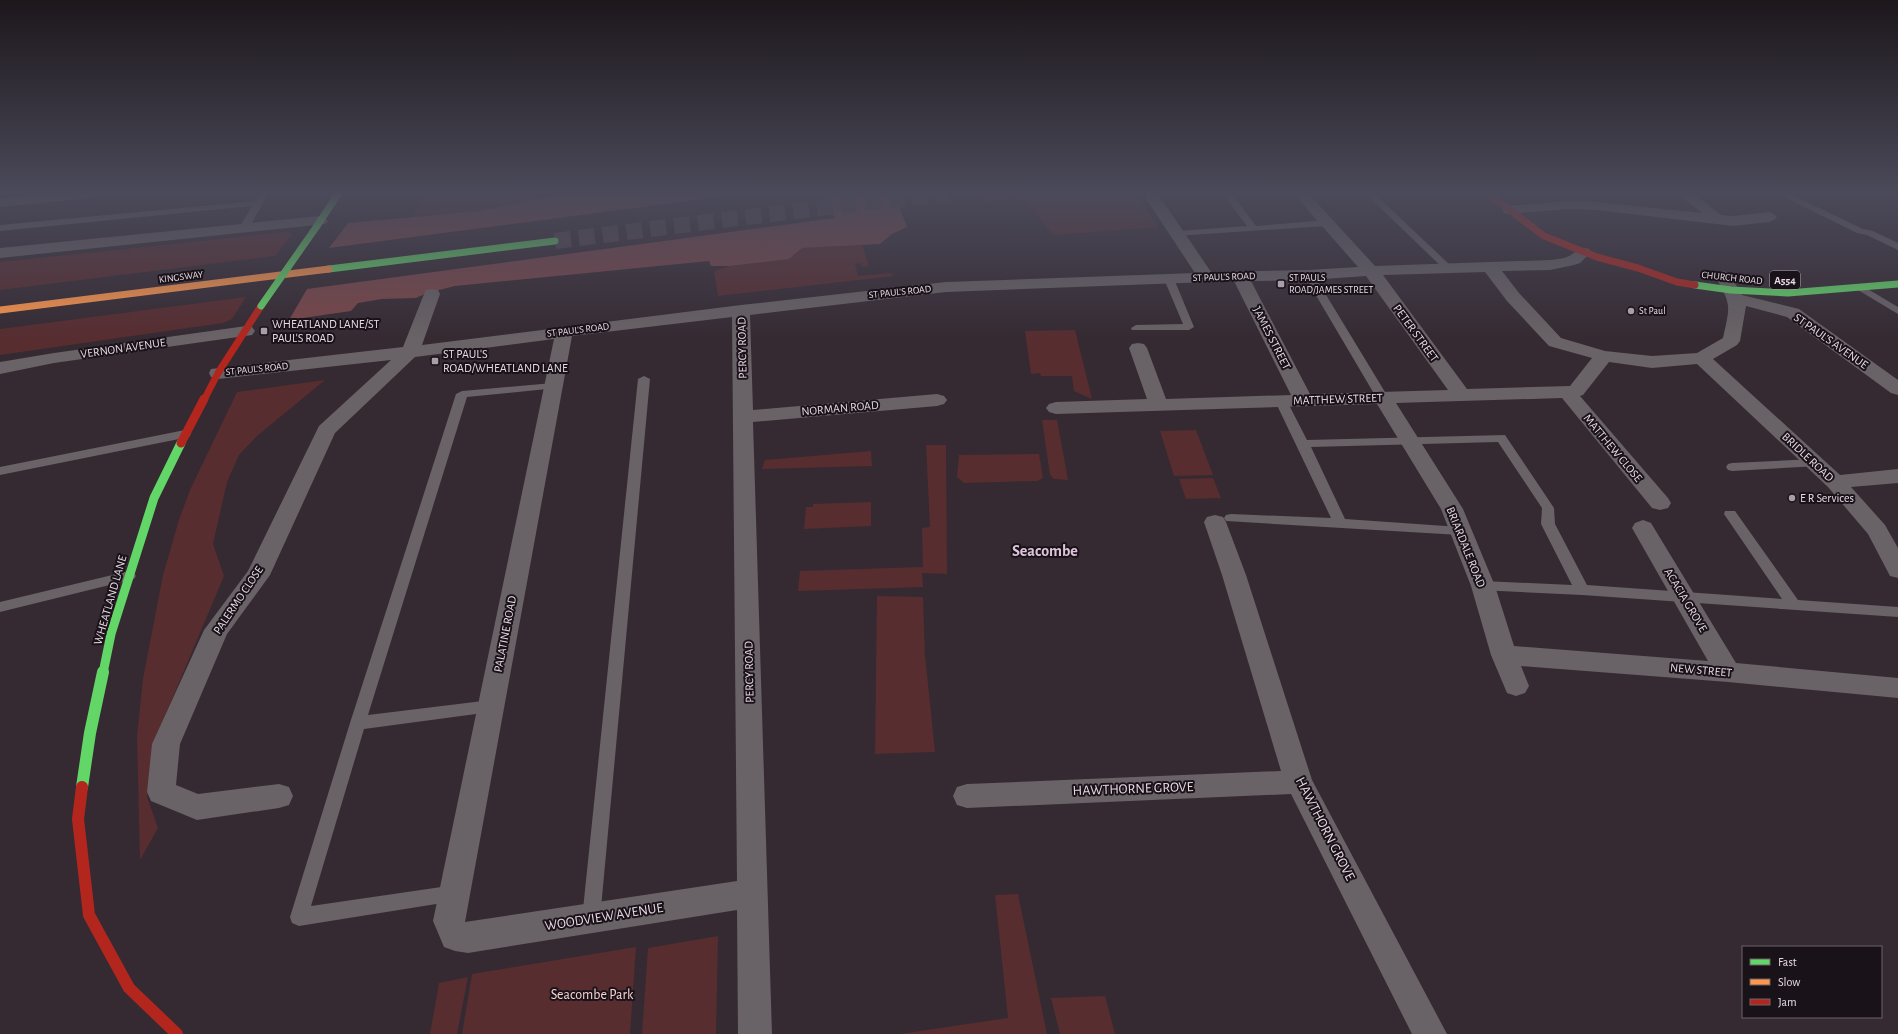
<svg xmlns="http://www.w3.org/2000/svg" width="1898" height="1034" font-family="'Alegreya Sans',sans-serif">
	<rect width="100%" height="100%" fill="#352a32"/>
	<g fill="#572d30">
		<polygon points="424,194 563,194 480,211 412,217"/>
		<polygon points="978,194 1136,194 1158,227 1053,235 1026,201 1021,202 1018,198 983,202"/>
		<polygon points="288,232 292,234 275,256 0,290 0,262"/>
		<polygon points="862,245 869,266 862,267 860,263 855,264 858,276 891,273 893,276 718,296 714,271 729,266 789,259 802,248"/>
		<polygon points="246,297 232,319 223,323 0,355 0,329"/>
		<polygon points="1075,330 1092,399 1074,391 1072,376 1041,376 1040,373 1031,374 1025,331"/>
		<polygon points="325,380 257,436 239,455 227,482 213,544 224,576 156,737 147,797 158,828 140,860 137,736 143,679 163,575 179,520 190,490 237,392"/>
		<polygon points="1042,420 1057,420 1068,480 1054,479 1050,475"/>
		<polygon points="1196,430 1213,475 1174,476 1160,431"/>
		<polygon points="926,445 946,445 947,574 922,573 923,587 798,591 800,571 923,567 922,528 930,527"/>
		<polygon points="871,451 872,466 762,469 765,460"/>
		<polygon points="1039,454 1043,478 1037,481 964,483 957,477 959,455"/>
		<polygon points="1213,478 1221,498 1186,499 1179,479"/>
		<polygon points="871,502 871,526 804,529 806,507 813,507 813,504"/>
		<polygon points="877,596 923,597 925,655 935,752 875,754"/>
		<polygon points="1018,894 1047,1034 900,1034 1008,1018 995,895"/>
		<polygon points="718,936 716,1034 642,1034 648,948"/>
		<polygon points="636,947 630,1034 462,1034 472,974"/>
		<polygon points="468,977 457,1034 430,1034 439,983"/>
		<polygon points="1105,996 1115,1034 1060,1034 1051,998"/>
	</g>
	<g fill="#7a4649">
		<polygon points="563,194 741,194 329,248 348,223 480,211"/>
		<polygon points="823,194 894,194 907,227 892,234 880,244 802,248 789,259 729,266 711,266 709,261 455,286 427,293 416,298 382,299 358,303 351,311 289,320 307,289 835,218"/>
	</g>
	<g fill="none" stroke-linecap="round" stroke-linejoin="round">
		<polyline stroke="#50454d" stroke-width="16" stroke-dasharray="16 8" stroke-linecap="butt" points="555,241 819,208 949,194"/>
		<g fill="#696266" fill-rule="evenodd">
			<polygon points="259,194 268,194 249,228 244,231 239,228 252,206 0,231 0,225 256,201"/>
			<polygon points="1223,194 1232,194 1256,226 1327,220 1331,223 1327,226 1175,236 1173,234 1175,232 1178,231 1247,226"/>
			<polygon points="1366,194 1375,194 1451,266 1453,268 1451,270 1445,270"/>
			<polygon points="1778,194 1790,194 1863,229 1873,231 1898,243 1898,250 1867,235 1857,233"/>
			<polygon points="1309,272 1314,275 1388,397 1386,399 1378,399 1376,397 1304,275"/>
			<polygon points="1169,276 1174,279 1194,327 1189,330 1132,330 1131,328 1136,325 1183,324 1164,279"/>
			<polygon points="1861,285 1898,307 1898,314 1858,290 1856,288 1858,286"/>
			<polygon points="644,376 650,379 600,919 598,925 591,928 584,925 582,919 638,379"/>
			<polygon points="553,383 559,386 557,388 467,397 368,715 491,700 497,702 499,706 497,710 491,712 364,729 311,906 455,885 461,887 464,893 461,899 455,901 299,926 292,923 290,917 350,723 456,394 462,391"/>
			<polygon points="1281,398 1287,401 1307,440 1505,435 1554,508 1555,524 1587,585 1782,599 1724,514 1725,511 1735,511 1798,600 1898,607 1898,617 1582,595 1478,590 1476,586 1478,582 1483,581 1572,585 1541,524 1542,508 1498,442 1311,447 1345,519 1460,527 1465,528 1467,531 1465,534 1460,535 1226,521 1224,518 1226,515 1231,514 1331,518 1275,401"/>
			<polygon points="185,430 189,431 191,434 189,437 0,475 0,467"/>
			<polygon points="1815,459 1819,460 1821,463 1819,466 1732,471 1728,470 1726,467 1728,464 1732,463"/>
			<polygon points="129,571 134,573 136,576 134,579 0,612 0,602"/>
		</g>
		<g fill="#696266" fill-rule="evenodd">
			<polygon points="42,194 97,194 95,197 90,198 0,207 0,199"/>
			<path d="M1143,194h15l53,78 98,-2 49,-3 -64,-73h15l66,72 175,-6c6,-1 14,-1 19,-4 8,-4 9,-10 20,-7l2,3 -11,11 -6,2 -24,5 -48,1 17,22 42,45 44,13 47,5 45,-3 26,-15c7,-33 9,-32 -8,-62l2,-3 6,-2 6,2 13,22 57,14 99,71v15l-7,-2 -104,-76 -41,-11 -6,35 -3,4 -24,14 127,116 58,-6v14l-47,4 34,38 13,23v30l-8,-2 -22,-42 -40,-47 -131,-123 -45,4 -43,-6 -26,33 -3,1 88,102 3,5 -3,5 -8,2 -8,-2 -90,-110 -166,5 67,106 32,77 19,60 194,15 -76,-133 3,-5 8,-3 8,3 85,140 162,15v20l-170,-16 -207,-16 8,20 -4,7 -9,3 -9,-3 -16,-38 -20,-69 -30,-77 -64,-105 -321,10 -7,-2 -3,-4 3,-4 7,-2 91,-3 -18,-51 3,-4 6,-1 6,1 3,4 19,51 125,-4 -57,-114 -288,11 -196,23 3,95 184,-16 7,2 3,4 -3,4 -7,2 -184,16 19,612h-34l-1,-124 -269,43 -13,-2 -11,-4 -11,-26 121,-582 -139,18 -80,76 -65,142 -43,59 -47,110 -4,41 22,9 81,-10 10,3 4,9 -4,9 -10,3 -82,12 -46,-19 -4,-9 5,-48 52,-114 44,-59 71,-145 72,-66 -173,19 -7,-2 -2,-4 2,-4 192,-22 21,-53 2,-4 6,-1 6,1 2,4 -18,51 319,-40 205,-23 249,-9zM1485,272l22,29 42,45 43,12 -22,28 -103,3 -84,-114zM1366,276l82,114 -138,4 -59,-113 58,-1zM732,317l5,564 -272,41 107,-586z"/>
			<polygon points="1678,194 1695,194 1721,215 1733,216 1769,212 1774,214 1777,217 1774,220 1769,222 1733,226 1597,210 1568,209 1509,214 1504,213 1502,210 1504,207 1509,206 1568,201 1597,202 1702,213"/>
			<polygon points="320,216 325,218 328,221 325,224 0,258 0,248"/>
			<polygon points="246,326 252,327 255,331 252,335 54,363 0,374 0,362 54,353"/>
			<polygon points="1215,515 1223,517 1226,522 1246,575 1312,780 1447,1034 1412,1034 1291,794 967,808 957,805 953,796 957,787 967,784 1281,771 1222,575 1204,522 1207,517"/>
		</g>
		<g stroke="#63d668" stroke-width="7">
			<polyline points="317,226 338,194"/>
			<polyline points="329,269 555,241"/>
			<polyline points="1695,285 1731,290 1788,293 1898,284"/>
		</g>
		<polyline stroke="#63d668" stroke-width="9" points="103,673 111,634 154,498 181,443"/>
		<polyline stroke="#63d668" stroke-width="12" points="82,787 90,733 103,672"/>
		<polyline stroke="#ff974d" stroke-width="7" points="0,310 329,269"/>
		<g stroke="#b3261e" stroke-width="7">
			<polyline points="1489,194 1544,236 1597,257 1638,268 1677,282 1695,285"/>
			<polyline points="204,400 218,373 261,306"/>
		</g>
		<polyline stroke="#b3261e" stroke-width="9" points="181,443 204,399"/>
		<polyline stroke="#b3261e" stroke-width="12" points="82,787 78,819 89,915 129,988 177,1034"/>
		<polyline stroke="#63d668" stroke-width="7" points="261,306 317,226"/>
	</g>
	<linearGradient id="sky" x2="0" y2="1"><stop stop-color="#1d171c"/><stop offset="0.57" stop-color="#4b4a5a"/><stop offset="1" stop-color="#4b4a5a" stop-opacity="0"/></linearGradient>
	<rect width="1898" height="339" fill="url(#sky)"/>
	<g fill="#a99da7" stroke="#1a1219" stroke-width="1.5">
		<rect x="1277" y="280" width="8" height="8" rx="2"/>
		<circle cx="1631" cy="311" r="4"/>
		<rect x="260" y="327" width="8" height="8" rx="2"/>
		<rect x="431" y="357" width="8" height="8" rx="2"/>
		<circle cx="1792" cy="498" r="4"/>
	</g>
	<g text-anchor="middle" dominant-baseline="central" stroke-width="4" stroke-linejoin="round" paint-order="stroke">
		<g font-size="10" fill="#e8dbe6" stroke="#1a1219">
			<text transform="translate(181 277) rotate(-7)">KINGSWAY</text>
			<text transform="translate(1224 277) rotate(-2)">ST PAUL'S ROAD</text>
			<text transform="translate(1732 278) rotate(6)">CHURCH ROAD</text>
			<text transform="translate(900 292) rotate(-6)">ST PAUL'S ROAD</text>
			<text transform="translate(578 330) rotate(-7)">ST PAUL'S ROAD</text>
			<text transform="translate(257 369) rotate(-6)">ST PAUL'S ROAD</text>
		</g>
		<g font-size="10" fill="#e8dbe6" stroke="#1a1219" text-anchor="start">
			<text x="1289" y="278">ST PAULS<tspan x="1289" dy="12">ROAD/JAMES STREET</tspan></text>
			<text x="1639" y="311">St Paul</text>
		</g>
		<rect fill="#1a1219" stroke="#aa9fa8" stroke-width="1" x="1770" y="271" width="30" height="18" rx="3"/>
		<g font-size="11" font-weight="bold" fill="#e8dbe6">
			<text x="1785" y="280">A554</text>
		</g>
		<g font-size="12" fill="#e8dbe6" stroke="#1a1219" text-anchor="start">
			<text x="272" y="324">WHEATLAND LANE/ST<tspan x="272" dy="14">PAUL'S ROAD</tspan></text>
			<text x="443" y="354">ST PAUL'S<tspan x="443" dy="14">ROAD/WHEATLAND LANE</tspan></text>
			<text x="1800" y="498">E R Services</text>
		</g>
		<g font-size="12" fill="#e8dbe6" stroke="#1a1219">
			<text transform="translate(1416 333) rotate(54)">PETER STREET</text>
			<text transform="translate(1272 338) rotate(63)">JAMES STREET</text>
			<text transform="translate(1831 341) rotate(35)">ST PAUL'S AVENUE</text>
			<text transform="translate(123 348) rotate(-8)">VERNON AVENUE</text>
			<text transform="translate(742 348) rotate(-91)">PERCY ROAD</text>
			<text transform="translate(1338 399) rotate(-2)">MATTHEW STREET</text>
			<text transform="translate(840 408) rotate(-5)">NORMAN ROAD</text>
			<text transform="translate(1613 448) rotate(50)">MATTHEW CLOSE</text>
			<text transform="translate(1808 457) rotate(43)">BRIDLE ROAD</text>
			<text transform="translate(1466 547) rotate(68)">BRIARDALE ROAD</text>
			<text transform="translate(110 600) rotate(-74)">WHEATLAND LANE</text>
			<text transform="translate(238 600) rotate(-56)">PALERMO CLOSE</text>
			<text transform="translate(1686 600) rotate(59)">ACACIA GROVE</text>
			<text transform="translate(505 634) rotate(-79)">PALATINE ROAD</text>
			<text transform="translate(1701 670) rotate(5)">NEW STREET</text>
			<text transform="translate(749 672) rotate(-91)">PERCY ROAD</text>
		</g>
		<g font-size="14" fill="#e8dbe6" stroke="#1a1219">
			<text transform="translate(1133 789) rotate(-2)">HAWTHORNE GROVE</text>
			<text transform="translate(1325 829) rotate(63)">HAWTHORN GROVE</text>
			<text transform="translate(604 917) rotate(-9)">WOODVIEW AVENUE</text>
		</g>
		<g font-size="14" fill="#fbd4d4" stroke="#1a1219">
			<text x="592" y="995">Seacombe Park</text>
		</g>
		<g font-size="16" font-weight="bold" fill="#dec4da" stroke="#1a1219">
			<text x="1045" y="551">Seacombe</text>
		</g>
	</g>
	<rect x="1742" y="946" width="140" height="72" fill="#1a1219" stroke="#6c626b"/>
	<rect x="1750" y="959" width="20" height="6" fill="#63d668" stroke="#6c626b"/>
	<text x="1778" y="966" font-size="12" fill="#e8dbe6">Fast</text>
	<rect x="1750" y="979" width="20" height="6" fill="#ff974d" stroke="#6c626b"/>
	<text x="1778" y="986" font-size="12" fill="#e8dbe6">Slow</text>
	<rect x="1750" y="999" width="20" height="6" fill="#b3261e" stroke="#6c626b"/>
	<text x="1778" y="1006" font-size="12" fill="#e8dbe6">Jam</text>
</svg>
